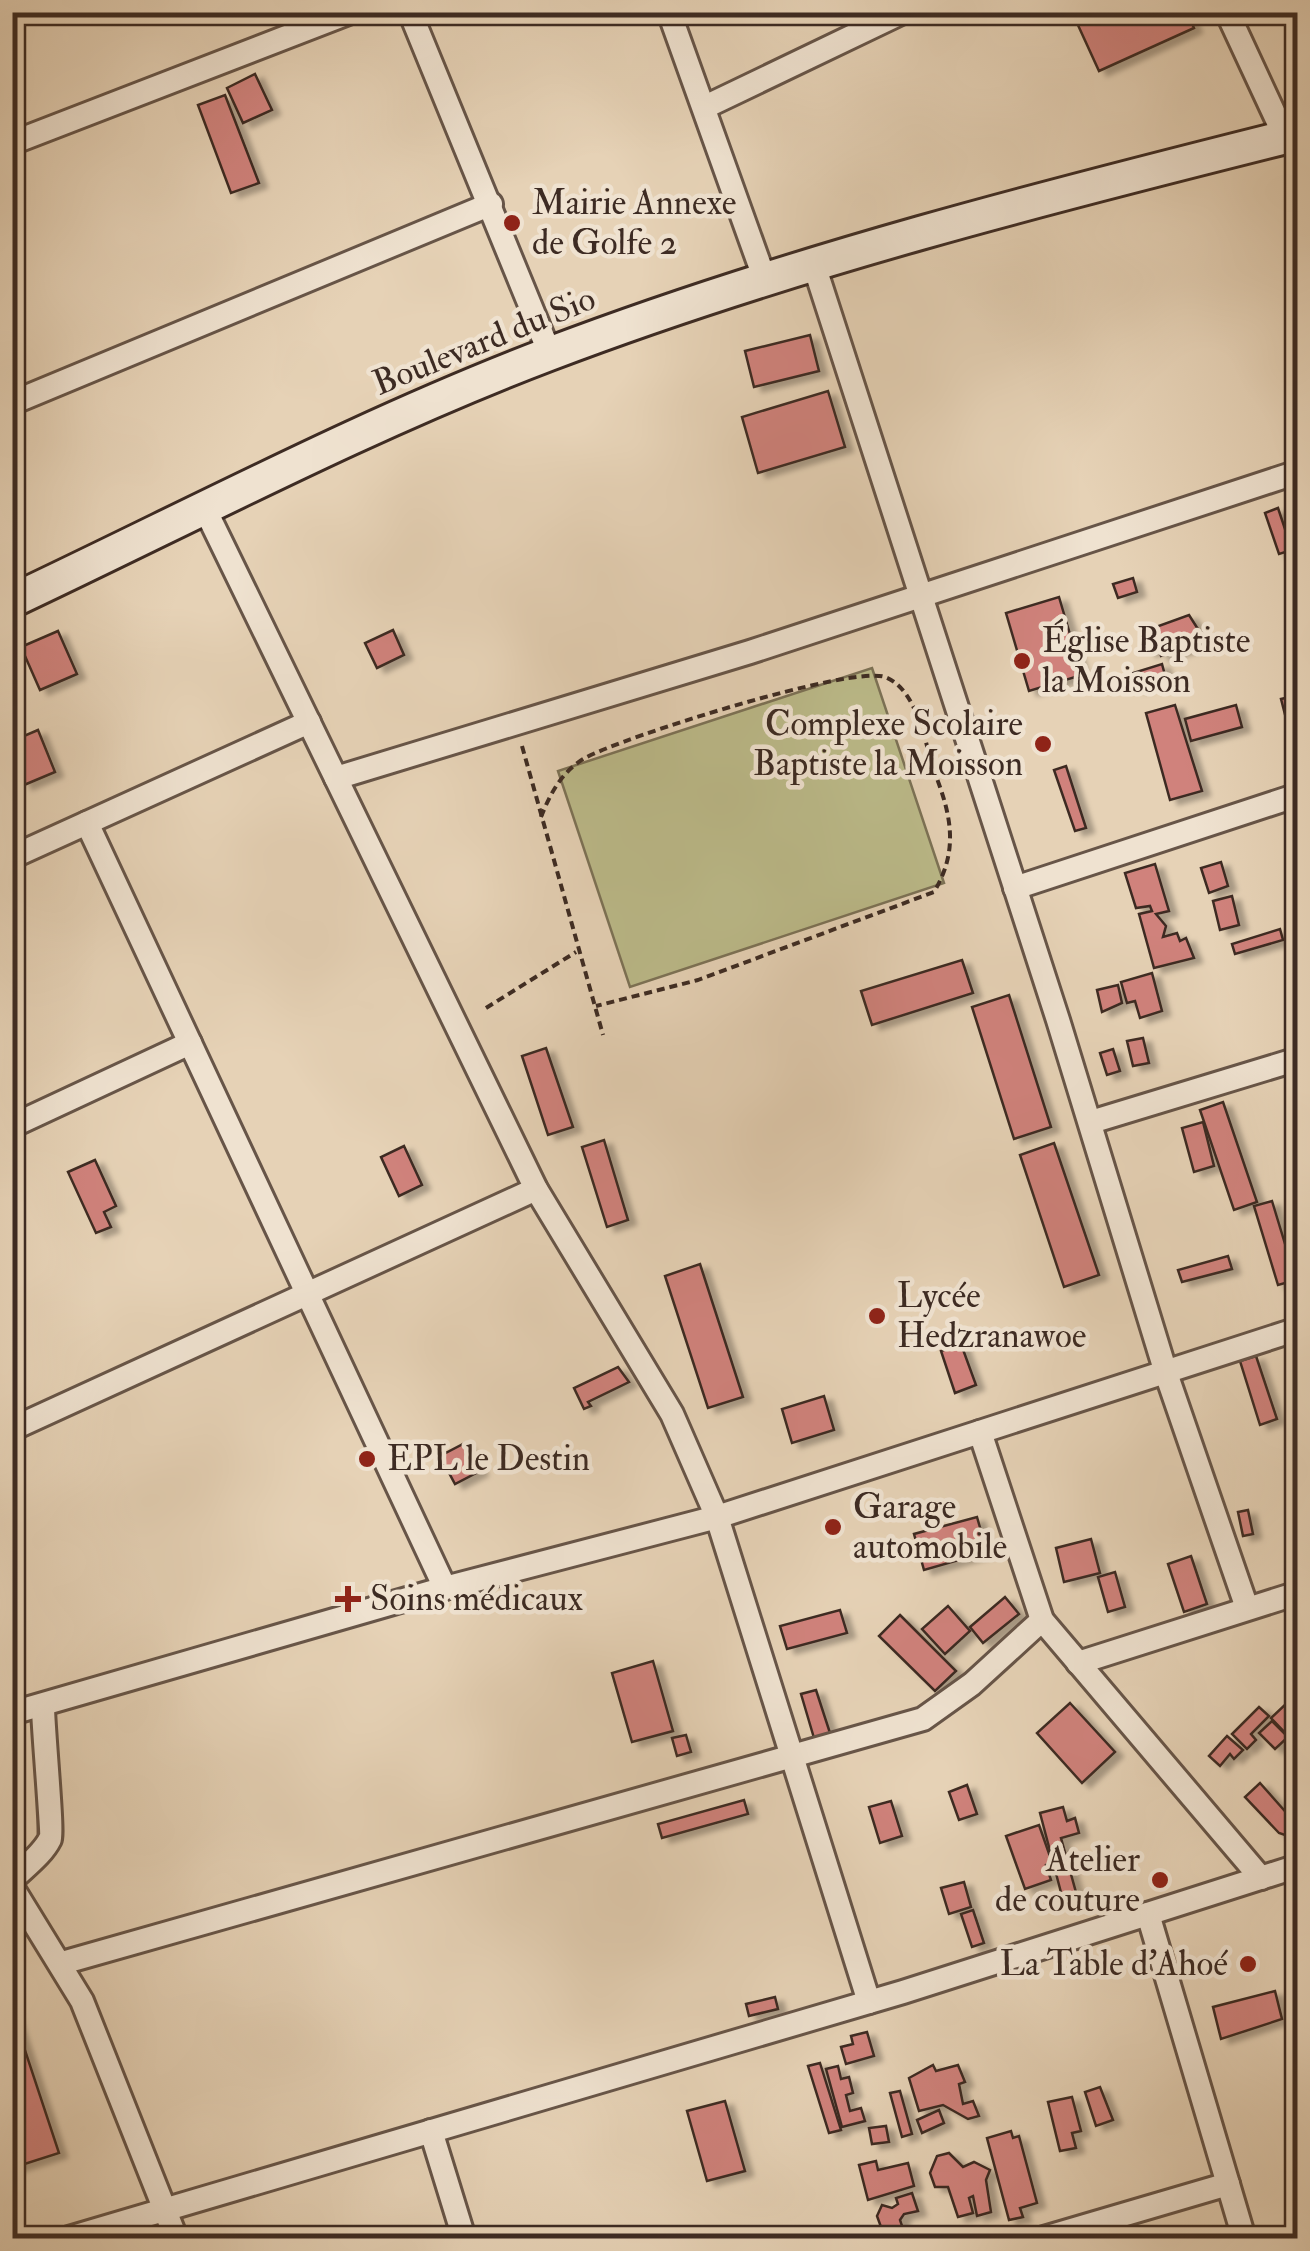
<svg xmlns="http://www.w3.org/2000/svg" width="1310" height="2251" font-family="'IM FELL Double Pica',serif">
	<defs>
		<filter id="shadow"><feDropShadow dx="8" dy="4.5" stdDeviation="2.5" flood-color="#0004"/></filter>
	</defs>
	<rect width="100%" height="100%" fill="#e6d2b6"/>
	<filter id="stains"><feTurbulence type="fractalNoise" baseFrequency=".002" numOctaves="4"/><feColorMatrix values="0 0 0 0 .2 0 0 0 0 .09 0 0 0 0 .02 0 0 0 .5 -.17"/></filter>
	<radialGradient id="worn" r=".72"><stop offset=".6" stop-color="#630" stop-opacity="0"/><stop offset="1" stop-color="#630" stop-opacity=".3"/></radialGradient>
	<polygon fill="#bbba89" stroke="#7c7256" stroke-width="2.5" points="872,668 944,883 630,987 558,771"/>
	<g fill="#d0827b" stroke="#3d2b23" stroke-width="2.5" filter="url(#shadow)">
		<polygon points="1072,12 1107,12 1112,23 1134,12 1187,12 1194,28 1099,71"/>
		<polygon points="255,74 272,110 243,123 227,88"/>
		<polygon points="225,95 259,183 231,193 198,105"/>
		<polygon points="810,335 819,371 754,387 745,351"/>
		<polygon points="828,391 845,447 758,473 742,417"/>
		<polygon points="1278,508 1292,550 1279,554 1265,513"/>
		<polygon points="1133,578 1137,592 1118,598 1113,584"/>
		<polygon points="1059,597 1082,675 1029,691 1006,613"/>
		<polygon points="1189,615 1203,637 1215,634 1217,640 1161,656 1159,648 1148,652 1142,632"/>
		<polygon points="393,630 404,655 377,668 365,643"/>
		<polygon points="58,631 77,674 40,690 21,647"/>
		<polygon points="1162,664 1166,679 1137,688 1133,673"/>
		<polygon points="1298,695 1298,740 1292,742 1281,699"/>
		<polygon points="1175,705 1202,791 1170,800 1146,713"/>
		<polygon points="1236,705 1242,727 1191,741 1185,719"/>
		<polygon points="38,730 55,772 24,785 12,758 12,741"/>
		<polygon points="1066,766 1086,828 1075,831 1054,770"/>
		<polygon points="1221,862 1228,886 1209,893 1201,868"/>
		<polygon points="1155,864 1169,911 1156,914 1166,926 1163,937 1177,933 1180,941 1186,938 1194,958 1154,968 1139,914 1152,911 1150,906 1136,908 1125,873"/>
		<polygon points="1232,896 1239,925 1220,930 1213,901"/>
		<polygon points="1280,929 1283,940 1235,954 1232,944"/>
		<polygon points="962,960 973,993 872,1025 861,991"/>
		<polygon points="1152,973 1162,1011 1140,1018 1135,1001 1127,1003 1121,982"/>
		<polygon points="1118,985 1122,1003 1102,1012 1097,990"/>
		<polygon points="1009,995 1051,1127 1014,1139 972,1007"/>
		<polygon points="1143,1038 1149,1063 1133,1066 1127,1041"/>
		<polygon points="546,1048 573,1127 548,1135 522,1056"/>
		<polygon points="1113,1049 1120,1071 1107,1075 1100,1053"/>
		<polygon points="1223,1102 1257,1202 1234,1210 1200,1110"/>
		<polygon points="1203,1122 1214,1166 1194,1172 1182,1128"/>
		<polygon points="604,1140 628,1220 607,1227 582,1147"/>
		<polygon points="1054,1143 1099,1275 1064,1287 1020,1155"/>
		<polygon points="404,1146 422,1185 399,1196 381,1157"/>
		<polygon points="95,1160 116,1206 104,1212 111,1227 96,1233 68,1172"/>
		<polygon points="1272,1201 1296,1280 1278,1285 1254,1206"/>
		<polygon points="1228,1256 1232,1269 1182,1282 1178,1270"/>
		<polygon points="700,1264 743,1397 708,1408 665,1276"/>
		<polygon points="961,1344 976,1385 955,1393 941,1351"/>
		<polygon points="1256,1356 1277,1419 1260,1425 1240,1361"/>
		<polygon points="618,1367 629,1382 588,1402 591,1406 584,1409 574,1388"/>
		<polygon points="824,1396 834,1430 792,1443 782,1409"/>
		<polygon points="465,1443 480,1471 455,1484 440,1456"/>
		<polygon points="1248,1510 1253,1534 1243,1536 1238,1512"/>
		<polygon points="977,1517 987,1552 924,1570 914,1534"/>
		<polygon points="1091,1539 1100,1573 1064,1582 1056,1548"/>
		<polygon points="1191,1556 1207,1604 1184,1612 1168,1564"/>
		<polygon points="1115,1572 1125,1607 1108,1612 1098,1577"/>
		<polygon points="1005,1597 1019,1614 983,1643 970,1627"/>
		<polygon points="948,1606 970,1631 945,1654 922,1629"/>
		<polygon points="840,1610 847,1633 787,1649 780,1626"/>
		<polygon points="900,1615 956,1671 935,1691 879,1636"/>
		<polygon points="653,1661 673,1731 632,1742 612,1673"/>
		<polygon points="816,1690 830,1733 814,1738 801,1694"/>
		<polygon points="1289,1701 1298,1711 1298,1746 1271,1718"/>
		<polygon points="1070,1703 1115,1752 1082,1783 1037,1733"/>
		<polygon points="1259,1707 1269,1716 1251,1734 1256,1740 1247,1749 1232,1734"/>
		<polygon points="1272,1721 1288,1737 1275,1749 1259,1733"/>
		<polygon points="686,1735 691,1752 677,1756 672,1738"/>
		<polygon points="1227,1736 1243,1750 1234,1759 1230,1754 1220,1766 1209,1756"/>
		<polygon points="1260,1783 1298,1826 1297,1839 1279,1833 1245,1797"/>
		<polygon points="967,1785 977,1814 959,1820 949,1792"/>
		<polygon points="744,1800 748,1814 662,1838 658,1824"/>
		<polygon points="891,1801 902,1836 880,1843 869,1807"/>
		<polygon points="1063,1807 1067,1821 1075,1818 1079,1833 1061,1838 1077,1896 1063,1900 1040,1813"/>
		<polygon points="1039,1825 1052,1862 1046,1865 1051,1880 1025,1889 1006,1836"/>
		<polygon points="964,1882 971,1907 949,1914 941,1888"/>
		<polygon points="973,1910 984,1943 972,1947 961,1914"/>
		<polygon points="1275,1991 1282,2019 1221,2039 1213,2007"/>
		<polygon points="775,1997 778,2009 749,2016 746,2004"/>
		<polygon points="12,2011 59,2153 12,2168"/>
		<polygon points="867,2032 874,2056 846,2064 841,2047 853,2044 851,2036"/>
		<polygon points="820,2063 841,2130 829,2133 808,2066"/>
		<polygon points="933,2065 936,2071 958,2065 965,2082 959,2084 963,2104 973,2101 979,2116 968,2119 943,2105 919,2111 909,2078"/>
		<polygon points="838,2066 841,2079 849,2077 853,2093 846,2095 850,2111 861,2108 865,2121 842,2127 826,2069"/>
		<polygon points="1100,2087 1113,2120 1096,2126 1085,2092"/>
		<polygon points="900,2091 912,2134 902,2137 890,2093"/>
		<polygon points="1072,2097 1081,2131 1072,2133 1076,2148 1060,2151 1048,2102"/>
		<polygon points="725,2101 745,2171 707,2181 687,2111"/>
		<polygon points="939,2110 944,2123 922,2133 917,2120"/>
		<polygon points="886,2126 889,2142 872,2144 869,2128"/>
		<polygon points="1011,2131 1013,2138 1019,2136 1037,2203 1020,2208 1023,2217 1009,2220 987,2138"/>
		<polygon points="949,2153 963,2167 974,2162 990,2170 986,2180 991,2212 977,2216 973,2196 969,2198 973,2213 958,2217 948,2187 935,2187 930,2173 937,2156"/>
		<polygon points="876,2161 878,2170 908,2163 914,2186 868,2200 859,2165"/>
		<polygon points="912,2193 918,2211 904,2214 900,2220 906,2238 885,2238 877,2216 882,2205 892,2208 898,2204 896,2198"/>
	</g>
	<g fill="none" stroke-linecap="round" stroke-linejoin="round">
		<defs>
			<g id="street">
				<polyline points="410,12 550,354"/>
				<polyline points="669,12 765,280"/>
				<polyline points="1227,12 1285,137"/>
				<polyline points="705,107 903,12"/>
				<polyline points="12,143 351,12"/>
				<polyline points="814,265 1058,1020 1166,1373 1247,1608"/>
				<polyline points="12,403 491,204"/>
				<polyline points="204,507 536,1189 672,1414 717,1517 869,2002"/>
				<polyline points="336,778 750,652 1298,472"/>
				<polyline points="87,823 445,1588"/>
				<polyline points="12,857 309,722"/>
				<polyline points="1015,888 1298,795"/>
				<polyline points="1091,1122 1298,1059"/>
				<polyline points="12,1126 190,1043"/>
				<polyline points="12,1429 536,1189"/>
				<polyline points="980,1432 1042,1620 1261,1878"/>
				<polyline points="1078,1663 1298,1593"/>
				<polyline points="12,1713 445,1588 717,1517 1298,1329"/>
				<path d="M12,1880c13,-13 30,-25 38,-41 3,-6 -7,-112 -7,-132"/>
				<polyline points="12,1887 82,2001 176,2238"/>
				<polyline points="1148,1914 1244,2238"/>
				<polyline points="62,1963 923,1719 972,1684 1042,1620"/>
				<polyline points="431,2131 464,2238"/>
				<polyline points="69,2238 903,1992 1298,1866"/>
				<polyline points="1044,2238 1228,2184"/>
			</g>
			<path id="secondary" d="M12,601c178,-84 353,-177 537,-247 242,-92 497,-157 749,-220"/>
		</defs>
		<use href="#street" stroke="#675548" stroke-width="28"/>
		<use href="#secondary" stroke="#3d2b23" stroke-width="38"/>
		<g stroke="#3d2b23" stroke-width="4" stroke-dasharray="8 5" stroke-linecap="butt">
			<polyline points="522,746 603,1035"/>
			<path d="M541,817c9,-23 21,-46 44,-59 38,-21 266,-93 300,-81 34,13 40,70 51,99 16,42 22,76 -2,116l-236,88 -102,26"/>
			<polyline points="486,1008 576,952"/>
		</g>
		<use href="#street" stroke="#efe2d0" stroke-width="22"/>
		<use href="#secondary" stroke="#efe2d0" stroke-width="32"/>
	</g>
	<g fill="#8f2418" stroke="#efe2d0" stroke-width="4">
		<circle cx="512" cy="223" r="10"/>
		<circle cx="1022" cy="661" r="10"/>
		<circle cx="1043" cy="744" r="10"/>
		<circle cx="877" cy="1316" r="10"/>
		<circle cx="367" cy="1459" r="10"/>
		<circle cx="833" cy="1527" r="10"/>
		<path d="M343 1584h10v10h10v10h-10v10h-10v-10h-10v-10h10z"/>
		<circle cx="1160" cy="1880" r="10"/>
		<circle cx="1248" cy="1964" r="10"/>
	</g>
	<g text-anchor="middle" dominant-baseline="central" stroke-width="9" stroke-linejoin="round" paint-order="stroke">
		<g font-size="35" fill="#3d2b23" stroke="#efe2d0" text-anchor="start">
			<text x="532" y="203">Mairie Annexe<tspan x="532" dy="40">de Golfe 2</tspan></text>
			<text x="1042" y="641">Église Baptiste<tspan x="1042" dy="40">la Moisson</tspan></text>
			<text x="1023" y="724" text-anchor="end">Complexe Scolaire<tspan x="1023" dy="40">Baptiste la Moisson</tspan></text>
			<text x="897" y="1296">Lycée<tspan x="897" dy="40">Hedzranawoe</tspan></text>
			<text x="387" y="1459">EPL le Destin</text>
			<text x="853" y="1507">Garage<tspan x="853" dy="40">automobile</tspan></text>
			<text x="370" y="1599">Soins médicaux</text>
			<text x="1140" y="1860" text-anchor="end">Atelier<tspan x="1140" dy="40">de couture</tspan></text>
			<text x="1228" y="1964" text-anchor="end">La Table d’Ahoé</text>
		</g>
		<g font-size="35" fill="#3d2b23" stroke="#efe2d0">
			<text transform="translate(484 341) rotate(-22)">Boulevard du Sio</text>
		</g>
	</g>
	<rect width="1310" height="2251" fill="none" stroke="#e6d2b6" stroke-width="50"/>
	<rect x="15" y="15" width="1280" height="2221" fill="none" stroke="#3d2b23" stroke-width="5"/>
	<rect x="25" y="25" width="1260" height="2201" fill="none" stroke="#3d2b23" stroke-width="2.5"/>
	<rect width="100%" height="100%" filter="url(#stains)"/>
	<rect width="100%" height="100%" fill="url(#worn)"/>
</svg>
